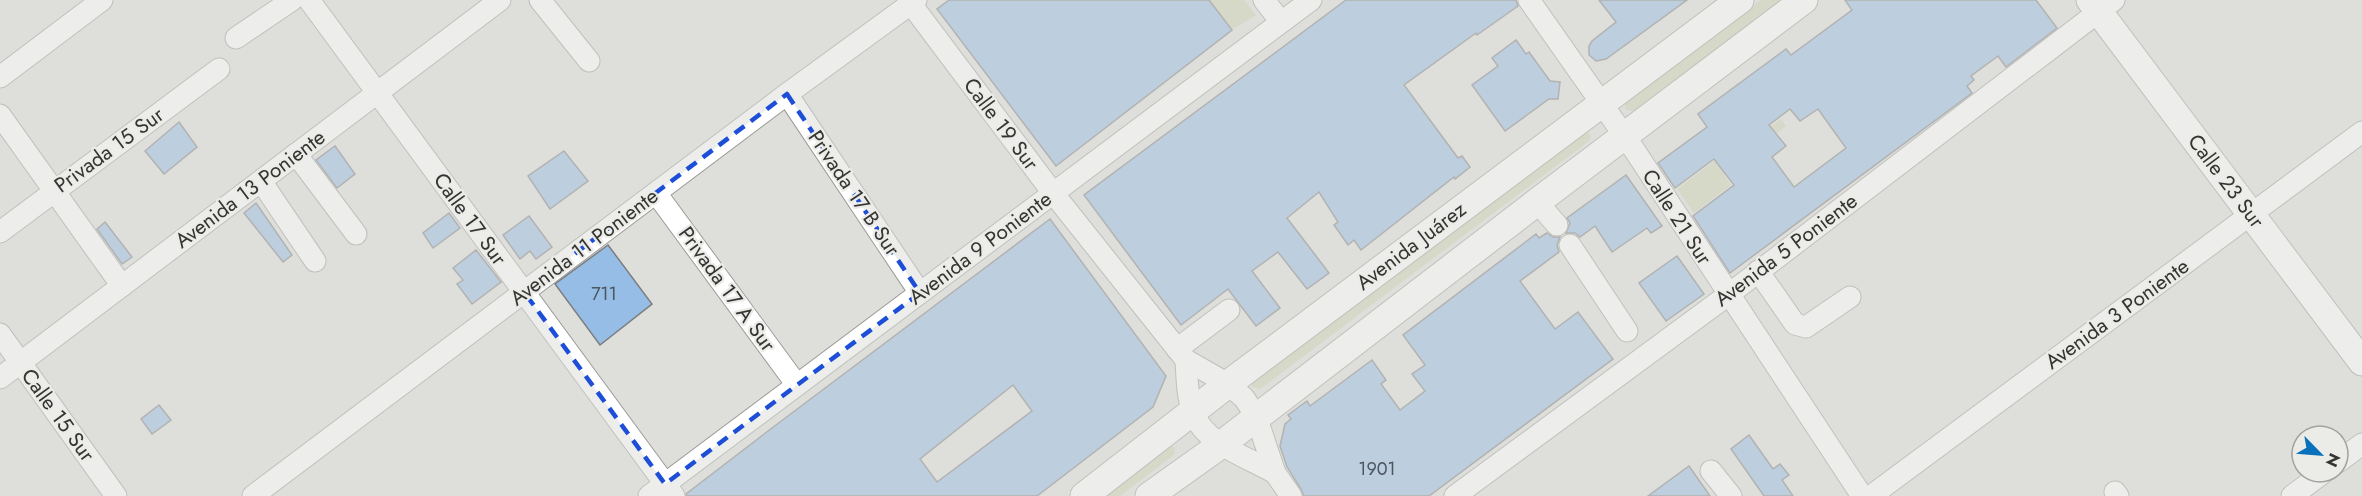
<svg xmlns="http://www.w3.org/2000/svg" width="2362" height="496" font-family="Jost,sans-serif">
	<rect width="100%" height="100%" fill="#dedfdb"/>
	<g fill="#ccd1b1">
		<polygon points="1209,0 1244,0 1256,15 1232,30"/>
		<polygon points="1761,0 1782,0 1633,111 1626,110 1625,104 1627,101"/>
		<polygon points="1781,119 1786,126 1724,175 1731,185 1694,213 1677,189 1759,127 1763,132"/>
		<polygon points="1587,131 1591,136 1589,141 1260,389 1252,387 1251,383"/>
		<polygon points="1170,445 1175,448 1174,455 1120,496 1100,496"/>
	</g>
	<g fill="#95bde5" stroke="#7b7d7f" stroke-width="1.5" fill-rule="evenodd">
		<polygon points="949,0 1209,0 1232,30 1056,166 937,9"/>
		<polygon points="1346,0 1516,0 1518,6 1477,35 1476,33 1404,85 1458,158 1462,156 1470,167 1455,179 1454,177 1361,250 1354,240 1348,245 1334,225 1338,222 1319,192 1287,218 1329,273 1307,289 1278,252 1252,271 1280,308 1256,326 1228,289 1181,325 1084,195"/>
		<polygon points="1599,0 1687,0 1606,59 1596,61 1589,55 1589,46 1592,41 1616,22"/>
		<path d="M1845,0h191l21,28 -51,39 -8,-11 -27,20 3,4 -7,6 5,7 -242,180 -37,-57 41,-31 -20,-26 -39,29 -17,-25 49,-36 -9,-13 88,-65 5,6 61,-45zM1790,109l10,12 18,-12 28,39 -52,39 -22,-30 14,-11 -17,-21z"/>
		<polygon points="1516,40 1526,54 1529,52 1550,81 1560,82 1558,99 1549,99 1505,131 1472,85 1498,66 1492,58"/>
		<polygon points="179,122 197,147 164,174 145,151"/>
		<polygon points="335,146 355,174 337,188 316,160"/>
		<polygon points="564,151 588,181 550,209 528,176"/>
		<polygon points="1626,175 1662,226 1651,233 1647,228 1612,252 1595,226 1580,237 1575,233 1566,233 1570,223 1567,218"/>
		<polygon points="256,203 292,255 283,262 244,213"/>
		<polygon points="449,213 460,228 433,248 423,233"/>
		<polygon points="529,216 552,247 536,259 530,251 520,259 503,235"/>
		<path d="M1050,219l116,157 -13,31 -116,89h-350l-1,-2 86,-66zM1013,385l19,26 -95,71 -17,-23z"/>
		<polygon points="105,222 132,257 122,264 97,229"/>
		<polygon points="1547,233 1553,237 1560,237 1557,245 1559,252 1520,281 1555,329 1578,312 1613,359 1429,496 1304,496 1301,489 1287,467 1280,446 1285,424 1291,419 1288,415 1307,401 1310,406 1372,360 1386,380 1381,384 1400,410 1425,391 1412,374 1425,365 1403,335 1536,234 1539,238"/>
		<polygon points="608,245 652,304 600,345 555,284"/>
		<polygon points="476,250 501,282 472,304 457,284 463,280 453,268"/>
		<polygon points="1677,256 1704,294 1666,321 1639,283"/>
		<polygon points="159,405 171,420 152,434 141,419"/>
		<polygon points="1749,435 1773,469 1780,464 1789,475 1782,480 1793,496 1764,496 1731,449"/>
		<polygon points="1689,466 1710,496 1648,496"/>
	</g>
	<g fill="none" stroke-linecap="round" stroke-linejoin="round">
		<defs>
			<g id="minor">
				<polyline points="309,0 674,496"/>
				<polyline points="540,0 589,61"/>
				<polyline points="908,0 1053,193 1186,360 1228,384 1244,398 1256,416 1275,473 1291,496"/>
				<polyline points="1264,0 1281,22"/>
				<polyline points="1529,0 1635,151 1862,496"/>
				<polyline points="236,38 292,0"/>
				<polyline points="0,77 102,0"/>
				<polyline points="787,94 920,293"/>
				<polyline points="0,115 122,286"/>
				<polyline points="296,154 356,234"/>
				<polyline points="261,181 315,261"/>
				<polyline points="656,193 797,385"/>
				<polyline points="1537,202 1557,225"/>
				<polyline points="0,232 219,69"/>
				<polyline points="1570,245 1627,331"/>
				<polyline points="1758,271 1795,324 1806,327 1850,297"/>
				<polyline points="0,334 116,496"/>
				<polyline points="1177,349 1229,310"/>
				<path d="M1186,360c1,17 1,36 7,52 12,33 55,45 82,61"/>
				<polyline points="0,378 500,0"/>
				<polyline points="2338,462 2362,444"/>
				<polyline points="1711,471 1731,496"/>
				<polyline points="2115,492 2118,496"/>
				<polyline points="253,496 787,94 916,0"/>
				<polyline points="649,496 1311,0"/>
				<polyline points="1455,496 1728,295 2114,0"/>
				<polyline points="1871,496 2362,132"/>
				<polyline points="2292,496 2324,472"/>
			</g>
			<g id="major">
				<polyline points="2090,0 2362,362"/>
				<polyline points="1084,496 1228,384 1740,0"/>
				<polyline points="1149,496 1222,444 1537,202 1804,0"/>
			</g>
		</defs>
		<use href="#minor" stroke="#9b9c99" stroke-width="23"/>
		<use href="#major" stroke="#9b9c99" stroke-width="29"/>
		<use href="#minor" stroke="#fff" stroke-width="21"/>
		<use href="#major" stroke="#fff" stroke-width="27"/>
	</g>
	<path d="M0 0H2362V496H0ZM787,94l133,199 -255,191 -141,-192z" fill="#dedfdb" fill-opacity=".55" fill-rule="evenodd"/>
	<path fill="none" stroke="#1d4ed8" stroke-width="4.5" stroke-dasharray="12 8" stroke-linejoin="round" d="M787,94l133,199 -255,191 -141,-192z"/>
	<g text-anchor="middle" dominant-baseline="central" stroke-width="4.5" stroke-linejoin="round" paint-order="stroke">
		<g font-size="18" fill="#4c5660">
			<text x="604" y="294">711</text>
			<text x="1377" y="469">1901</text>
		</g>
		<g font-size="21" fill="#343433" stroke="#ebece8">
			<text transform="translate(1001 124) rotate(53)">Calle 19 Sur</text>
			<text transform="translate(109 150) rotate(-36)">Privada 15 Sur</text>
			<text transform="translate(2226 181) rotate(53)">Calle 23 Sur</text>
			<text transform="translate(250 189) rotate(-37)">Avenida 13 Poniente</text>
			<text transform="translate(854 193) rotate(56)">Privada 17 B Sur</text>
			<text transform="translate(1677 217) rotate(57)">Calle 21 Sur</text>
			<text transform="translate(470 219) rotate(54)">Calle 17 Sur</text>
			<text transform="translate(1411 246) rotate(-37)">Avenida Juárez</text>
			<text transform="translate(584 247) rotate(-37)">Avenida 11 Poniente</text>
			<text transform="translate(980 248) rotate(-37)">Avenida 9 Poniente</text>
			<text transform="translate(1786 250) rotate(-37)">Avenida 5 Poniente</text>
			<text transform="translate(727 289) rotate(54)">Privada 17 A Sur</text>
			<text transform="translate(2117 314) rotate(-36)">Avenida 3 Poniente</text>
			<text transform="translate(58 415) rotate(54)">Calle 15 Sur</text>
		</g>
	</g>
	<g transform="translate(2320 454) rotate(115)"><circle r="28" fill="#ebece8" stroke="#a2a2a0" stroke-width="1.5"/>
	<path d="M0-4.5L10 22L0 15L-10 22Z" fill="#0970bb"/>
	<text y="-9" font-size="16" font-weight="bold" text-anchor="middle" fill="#343433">N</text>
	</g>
</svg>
